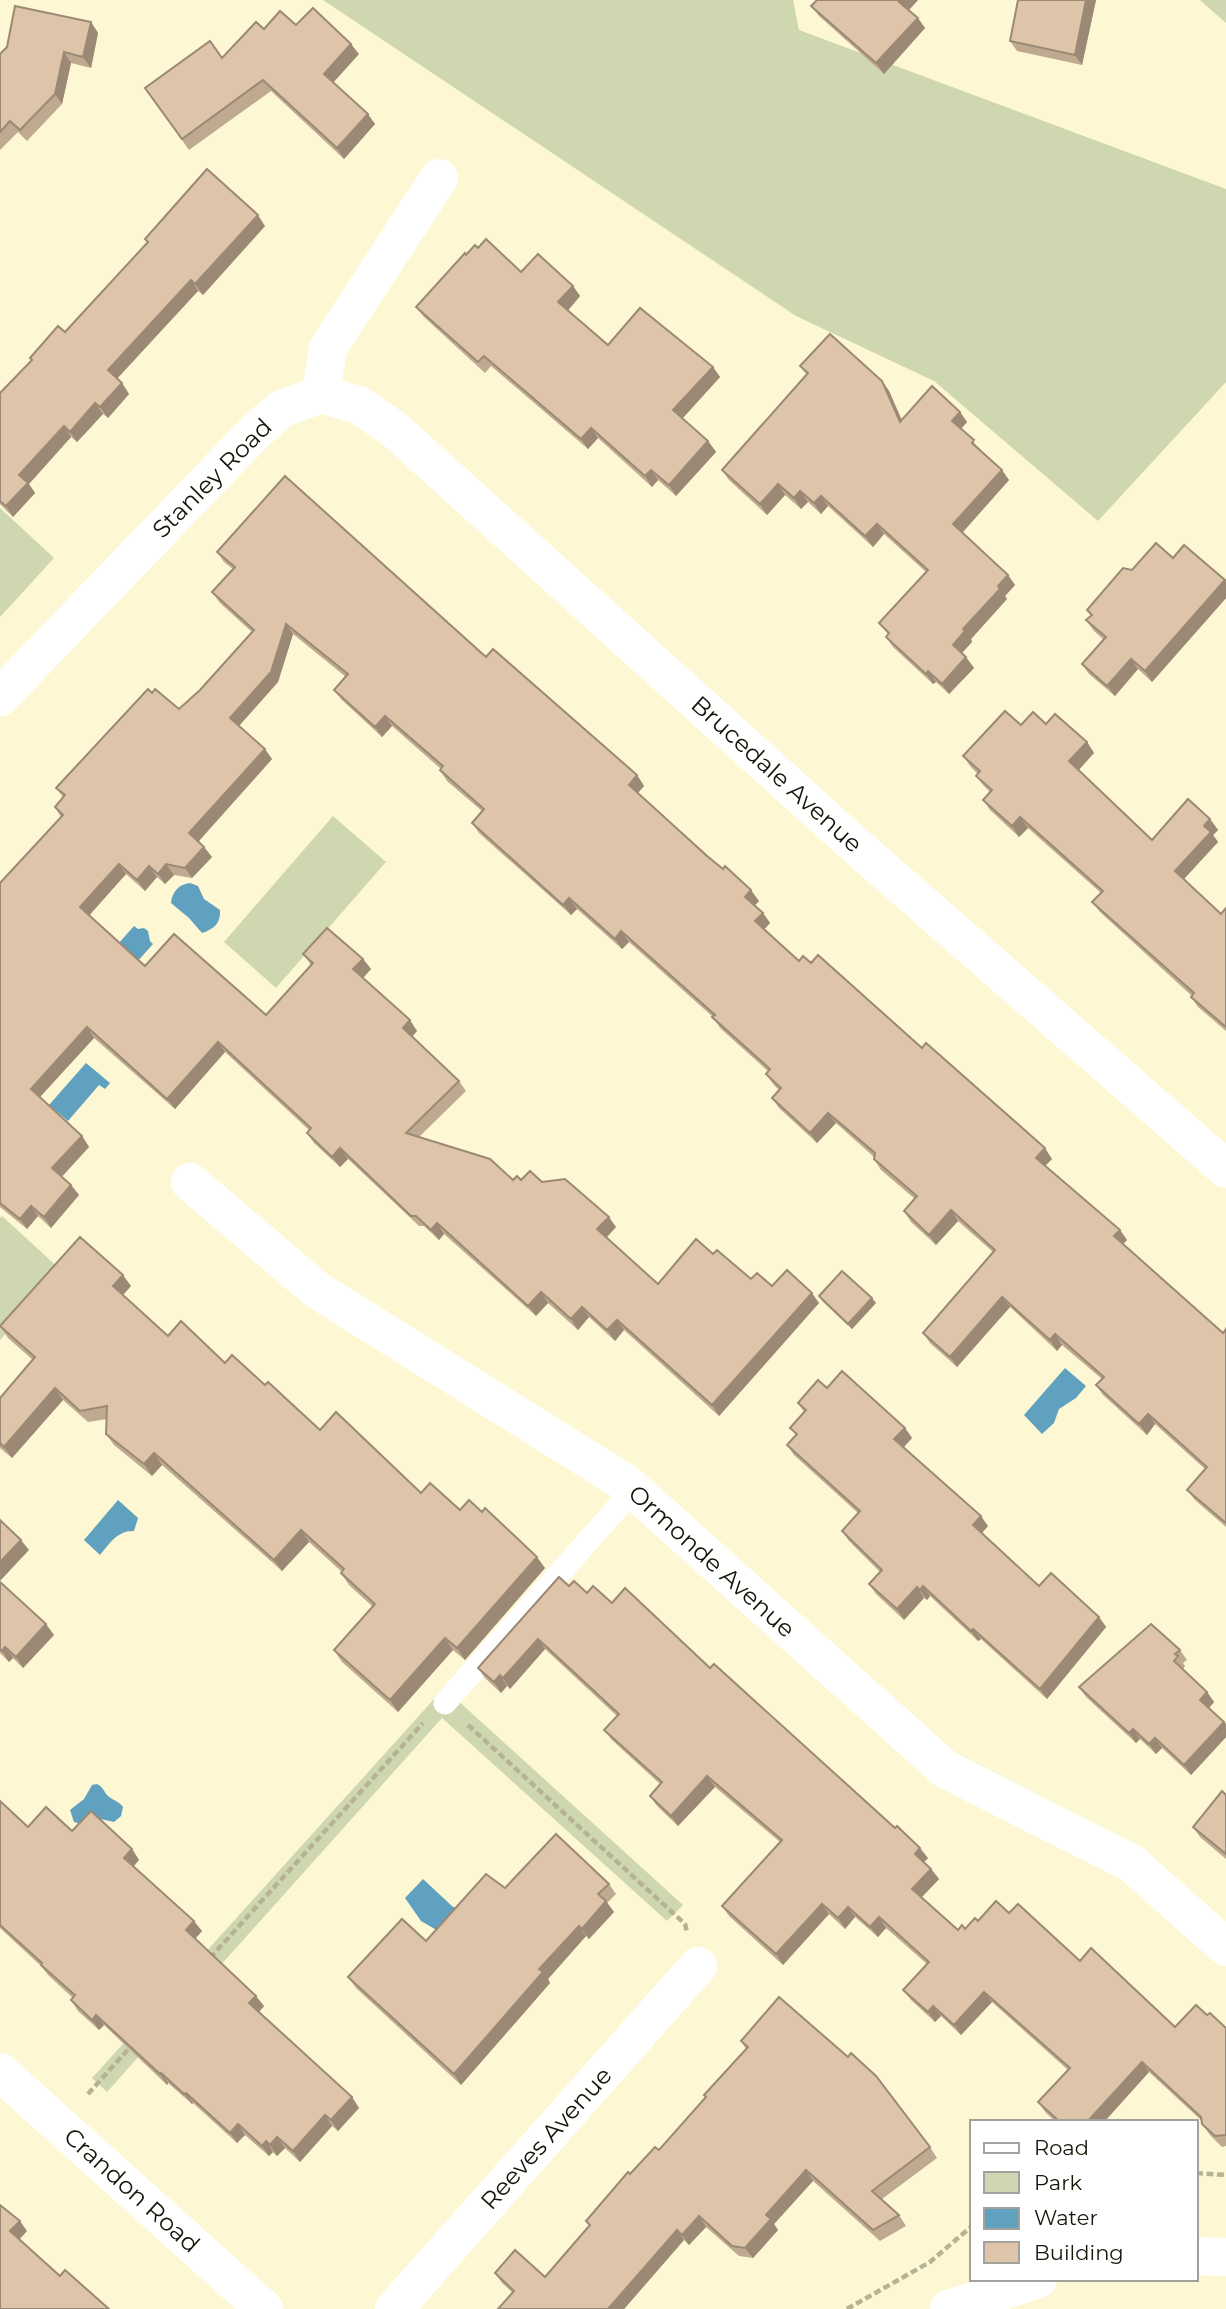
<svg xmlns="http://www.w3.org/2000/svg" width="1226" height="2309" font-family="Montserrat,sans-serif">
	<rect width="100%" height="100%" fill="#fdf8d3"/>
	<g fill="#cfd7b1">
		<polygon points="323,0 793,0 799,30 1226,189 1226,382 1098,521 934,381 796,316"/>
		<polygon points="1200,0 1226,0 1226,23"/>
		<polygon points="0,508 54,558 0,617"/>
		<polygon points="333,816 386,862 276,988 224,942"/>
		<polygon points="2,1216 63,1272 0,1340 0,1218"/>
		<polygon points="444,1688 683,1905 667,1921 442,1718 107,2092 92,2078"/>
	</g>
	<g fill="#5fa1be">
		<path d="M190,883l8,3 6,13 16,11c1,13 -6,19 -18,23l-13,-15 -18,-15c1,-11 8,-19 19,-20z"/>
		<polygon points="134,926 138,929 144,928 148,931 150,941 153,944 119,982 101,963"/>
		<polygon points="86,1063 110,1083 105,1089 99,1085 68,1121 49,1105"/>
		<polygon points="1065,1368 1086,1386 1076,1398 1059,1409 1054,1423 1042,1434 1024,1415"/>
		<path d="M118,1500l20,18 -4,13c-16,-1 -25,13 -34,24l-16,-15z"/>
		<path d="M97,1784c6,3 6,6 10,11 5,5 12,6 16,12l-2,9 -7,6 -18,-4 -15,6 -7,-2 -4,-12 14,-11 8,-14z"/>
		<polygon points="423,1879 453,1907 461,1908 445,1935 421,1921 405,1898"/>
	</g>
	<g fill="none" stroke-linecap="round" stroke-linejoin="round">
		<g stroke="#b6b294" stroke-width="4.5" stroke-dasharray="7 3.5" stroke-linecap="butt">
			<polyline points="468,1725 685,1924 687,1932"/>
			<polyline points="210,1958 423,1723"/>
			<polyline points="88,2094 132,2045"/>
			<polyline points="1196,2173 1226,2175"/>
			<polyline points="847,2309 930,2262 972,2226"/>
		</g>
		<polyline stroke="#fff" stroke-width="23" points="445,1703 633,1490"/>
		<g stroke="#fff" stroke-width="38">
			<polyline points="321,394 359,405 395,430 856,846 1226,1169"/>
			<polyline points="0,697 254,433 281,409 321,394 328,348 439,178"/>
			<polyline points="190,1182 317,1290 626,1483 945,1769 1131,1863 1226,1947"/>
			<polyline points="0,2072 264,2309"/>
			<polyline points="394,2309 698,1966"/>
		</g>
		<g stroke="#fff" stroke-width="38">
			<polyline points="1196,2256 1226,2257"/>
			<polyline points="949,2309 1038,2279"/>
		</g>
	</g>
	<g fill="#bfa990">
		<polygon points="817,0 918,0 909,10 925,28 884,74 819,16 811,6"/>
		<polygon points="1018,0 1096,0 1082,65 1017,51 1010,41"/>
		<polygon points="91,22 98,33 91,68 71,63 62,104 27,141 18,132 0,150 0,54"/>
		<polygon points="296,25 359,54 333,82 375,124 344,159 271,91 189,150 145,88 222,58 264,29"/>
		<polygon points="265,226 203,295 198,291 117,378 122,383 129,394 108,418 103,414 77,442 71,437 29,484 35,493 13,517 0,504 0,393 32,361 30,358 65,332 148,243 145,239"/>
		<polygon points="478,248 521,272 573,286 580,296 568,310 608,345 713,367 720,377 682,419 708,441 716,452 676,496 658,480 652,487 598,438 588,449 491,366 485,373 424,317 416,307 466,255"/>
		<polygon points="800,366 882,381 889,391 902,420 960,412 967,422 961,429 1009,480 963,532 1008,575 1015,585 1005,596 1007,599 971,639 972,642 962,653 974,668 949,694 936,682 933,684 893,647 886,637 888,634 879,623 926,572 884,534 873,547 828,506 821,514 808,502 801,509 785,495 767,515 729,480 722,470 807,375"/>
		<polygon points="217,552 486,657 637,775 644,786 638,793 759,901 755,905 763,913 770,923 764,929 799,961 811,963 922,1048 1052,1159 1045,1166 1120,1230 1127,1240 1123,1244 1223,1333 1226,1329 1226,1527 1195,1500 1187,1490 1205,1469 1155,1424 1147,1435 1103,1395 1096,1385 1102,1379 1062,1345 1057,1351 1010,1307 957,1367 930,1343 923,1333 993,1252 958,1221 936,1245 911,1222 904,1211 915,1199 881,1170 874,1159 874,1157 836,1123 817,1143 779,1108 772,1098 779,1090 773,1084 766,1074 768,1071 720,1028 713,1017 629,942 622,949 577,909 571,915 479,833 472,823 482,811 447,781 440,770 441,769 392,726 382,737 342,700 334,690 346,677 293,634 278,682 239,726 272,759 199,841 212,857 192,878 174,875 165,884 157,877 145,891 126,874 89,915 145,966 266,1015 311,965 303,954 363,959 371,969 363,978 417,1031 412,1036 459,1081 466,1091 419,1137 513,1180 542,1182 616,1227 606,1238 658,1284 713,1254 751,1279 819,1303 719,1416 624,1330 615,1341 589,1317 578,1330 548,1303 536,1316 444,1234 439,1240 424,1226 419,1226 348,1159 340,1167 314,1143 307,1133 309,1130 225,1052 175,1109 94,1038 40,1097 82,1136 89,1147 62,1177 71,1185 79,1195 51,1228 38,1216 27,1229 0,1207 0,883 61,817 55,807 63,797 56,788 152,693 179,709 200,690 252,632 220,603 212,592 233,569 224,562"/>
		<polygon points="1173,558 1225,580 1226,582 1226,598 1152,682 1138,669 1115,696 1089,674 1082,664 1103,639 1094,631 1086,620 1091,616 1087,610 1132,570"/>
		<polygon points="1046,724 1087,742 1094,753 1078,770 1152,840 1210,819 1218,830 1213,835 1218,842 1184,879 1221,914 1226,908 1226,1031 1198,1007 1191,997 1192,996 1100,912 1092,902 1101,893 1028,828 1019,837 990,810 983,800 990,792 984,786 976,776 978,774 971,767 963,756 1021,725"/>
		<polygon points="131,1286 123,1295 168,1336 225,1363 265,1385 320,1430 421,1493 460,1510 545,1568 465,1660 453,1650 398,1712 342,1662 334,1650 373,1607 349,1585 341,1573 342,1572 309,1542 282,1571 162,1465 152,1476 114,1445 106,1434 107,1419 88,1422 63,1400 12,1458 0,1448 0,1398 33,1360 8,1338 0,1326"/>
		<polygon points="819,1296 876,1303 852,1329 823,1302"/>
		<polygon points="827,1388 905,1428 912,1438 904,1447 988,1526 982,1533 1039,1586 1099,1617 1106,1627 1047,1699 981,1639 978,1641 930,1596 927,1600 924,1598 904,1620 876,1594 869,1584 880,1572 849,1541 842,1531 858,1513 794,1455 787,1445 796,1435 790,1428 804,1412 798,1403"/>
		<polygon points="0,1582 54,1635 23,1668 13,1658 9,1662 0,1653"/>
		<polygon points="569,1586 612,1603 710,1668 928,1858 924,1862 931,1869 939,1879 922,1897 958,1930 965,1929 978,1921 1009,1913 1080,1961 1175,2027 1207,2015 1226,2028 1226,2146 1222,2147 1210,2135 1202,2124 1202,2121 1149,2072 1104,2122 1056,2122 1046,2113 1038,2102 1068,2070 992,2002 961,2035 941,2016 935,2022 911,2000 903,1990 927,1964 886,1928 878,1937 855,1917 845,1929 829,1914 783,1965 729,1916 722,1906 780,1842 715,1787 678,1826 657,1806 650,1796 660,1784 612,1740 604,1730 617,1716 545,1649 510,1689 507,1686 501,1693 485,1678 478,1668"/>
		<polygon points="1180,1650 1187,1660 1183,1663 1185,1666 1183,1669 1207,1692 1214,1702 1209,1708 1226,1724 1226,1737 1191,1775 1162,1748 1156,1754 1140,1739 1136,1743 1086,1697 1079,1687"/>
		<polygon points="1226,1795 1226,1859 1200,1837 1193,1827"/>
		<polygon points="0,1801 28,1827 72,1831 132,1849 139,1860 134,1866 202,1931 195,1939 264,2006 259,2012 352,2097 359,2108 338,2131 332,2126 300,2162 285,2148 277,2156 273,2152 269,2156 245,2135 237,2143 193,2103 192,2104 168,2083 167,2085 104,2025 99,2030 78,2011 71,2000 73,1998 48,1975 41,1966 0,1928"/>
		<polygon points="609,1884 616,1894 607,1903 614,1912 589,1939 586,1936 548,1979 550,1983 461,2085 356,1988 348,1977 426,1941 505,1888"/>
		<polygon points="741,2041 930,2147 937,2158 882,2199 899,2215 906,2226 880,2241 813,2181 774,2224 778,2230 753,2258 739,2256 706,2227 689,2245 684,2240 624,2309 498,2309 513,2293 502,2283 495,2273 545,2277 589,2226 586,2221 630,2174 659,2150 706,2098 746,2049"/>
	</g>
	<g fill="#9b8976">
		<polygon points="901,0 918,0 907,12 899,2"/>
		<polygon points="1086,0 1096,0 1082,65 1075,55"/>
		<polygon points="918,18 925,28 884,74 876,63"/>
		<polygon points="91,22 98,33 91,68 83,57"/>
		<polygon points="351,44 359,54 332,84 324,74"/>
		<polygon points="64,52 71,63 62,104 55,94"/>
		<polygon points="368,114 375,124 344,159 337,148"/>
		<polygon points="258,215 265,226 203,295 195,284"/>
		<polygon points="191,280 198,291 115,381 108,370"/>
		<polygon points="573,286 580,296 566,313 558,302"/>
		<polygon points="713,367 720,377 680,421 673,410"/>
		<polygon points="882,381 889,391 907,433 900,422"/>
		<polygon points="122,383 129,394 108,418 100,407"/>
		<polygon points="95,403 103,414 77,442 70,432"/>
		<polygon points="960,412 967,422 959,431 952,421"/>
		<polygon points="64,426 71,437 29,484 35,493 13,517 6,506 19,475"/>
		<polygon points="591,428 598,438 588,449 581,439"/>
		<polygon points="708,441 716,452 676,496 669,485"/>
		<polygon points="651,470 658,480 652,487 645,476"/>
		<polygon points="1002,470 1009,480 961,534 953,524"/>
		<polygon points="778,484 785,495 767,515 760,504"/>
		<polygon points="800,491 808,502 801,509 794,498"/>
		<polygon points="821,496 828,506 821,514 814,503"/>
		<polygon points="877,524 884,534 873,547 865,536"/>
		<polygon points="1008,575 1015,585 1005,596 1007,599 971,639 972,642 960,655 953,645 963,629"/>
		<polygon points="1225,580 1226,582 1226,598 1152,682 1145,671"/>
		<polygon points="286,624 293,634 278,682 237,728 230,718"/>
		<polygon points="966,657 974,668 949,694 942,684"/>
		<polygon points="1131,659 1138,669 1115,696 1107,686"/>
		<polygon points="928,671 936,682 933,684 926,674"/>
		<polygon points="385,716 392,726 382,737 375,727"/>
		<polygon points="1087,742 1094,753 1077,772 1069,761"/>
		<polygon points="265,749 272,759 197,843 189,833"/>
		<polygon points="637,775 644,786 636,795 629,785"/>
		<polygon points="1020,817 1028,828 1019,837 1012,826"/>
		<polygon points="1210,819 1218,830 1213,835 1218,842 1182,881 1175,871 1204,826"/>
		<polygon points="204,847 212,857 192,878 185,868"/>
		<polygon points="119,864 126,874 87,918 80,907"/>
		<polygon points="166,864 174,875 165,884 158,874"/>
		<polygon points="149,866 157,877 145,891 137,880"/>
		<polygon points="751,890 759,901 753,907 745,897"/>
		<polygon points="569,898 577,909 571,915 563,905"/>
		<polygon points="763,913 770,923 762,932 755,921"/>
		<polygon points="621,931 629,942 622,949 615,939"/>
		<polygon points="363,959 371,969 361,980 353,969"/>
		<polygon points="410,1020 417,1031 411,1038 403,1028"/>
		<polygon points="87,1027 94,1038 38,1099 31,1089"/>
		<polygon points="218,1042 225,1052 175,1109 167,1099"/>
		<polygon points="828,1113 836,1123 817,1143 810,1133"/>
		<polygon points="82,1136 89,1147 59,1179 52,1168"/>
		<polygon points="340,1148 348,1159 340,1167 332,1157"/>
		<polygon points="1045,1148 1052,1159 1043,1168 1036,1158"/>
		<polygon points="71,1185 79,1195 51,1228 44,1217"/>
		<polygon points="31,1206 38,1216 27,1229 20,1219"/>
		<polygon points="951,1210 958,1221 936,1245 929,1235"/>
		<polygon points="609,1217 616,1227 604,1240 597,1229"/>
		<polygon points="437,1223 444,1234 439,1240 431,1230"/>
		<polygon points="1120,1230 1127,1240 1121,1246 1114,1236"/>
		<polygon points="123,1275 131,1286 121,1297 113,1286"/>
		<polygon points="541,1292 548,1303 536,1316 528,1306"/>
		<polygon points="812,1293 819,1303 719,1416 712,1405"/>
		<polygon points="1002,1297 1010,1307 957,1367 950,1357"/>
		<polygon points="872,1298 876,1303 852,1329 848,1324"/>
		<polygon points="582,1307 589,1317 578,1330 571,1319"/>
		<polygon points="617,1320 624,1330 615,1341 607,1330"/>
		<polygon points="1055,1334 1062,1345 1057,1351 1050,1340"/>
		<polygon points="55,1388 63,1400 12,1458 4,1447"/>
		<polygon points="1148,1414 1155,1424 1147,1435 1139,1424"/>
		<polygon points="905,1428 912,1438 902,1449 894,1439"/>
		<polygon points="154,1453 162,1465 152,1476 144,1464"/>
		<polygon points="981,1516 988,1526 980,1535 973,1525"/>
		<polygon points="301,1530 309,1542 282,1571 274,1560"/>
		<polygon points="21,1540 29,1550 0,1581 0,1562"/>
		<polygon points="537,1557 545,1568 465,1660 457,1648"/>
		<polygon points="923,1586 930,1596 927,1600 920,1590"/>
		<polygon points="917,1587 924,1598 904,1620 897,1609"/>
		<polygon points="1099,1617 1106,1627 1047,1699 1040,1689"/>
		<polygon points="46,1624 54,1635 23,1668 16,1657"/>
		<polygon points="973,1629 981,1639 978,1641 971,1631"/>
		<polygon points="445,1638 453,1650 398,1712 390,1700"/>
		<polygon points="538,1639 545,1649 510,1689 503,1678"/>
		<polygon points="5,1647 13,1658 9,1662 2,1651"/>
		<polygon points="500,1675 507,1686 501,1693 494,1682"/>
		<polygon points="1207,1692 1214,1702 1207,1710 1200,1700"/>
		<polygon points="1224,1722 1226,1724 1226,1737 1191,1775 1184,1765"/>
		<polygon points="1133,1729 1140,1739 1136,1743 1129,1733"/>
		<polygon points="1155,1738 1162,1748 1156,1754 1149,1744"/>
		<polygon points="707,1776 715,1787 678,1826 671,1816"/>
		<polygon points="920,1848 928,1858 922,1864 915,1854"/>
		<polygon points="132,1849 139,1860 132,1868 124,1858"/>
		<polygon points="931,1869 939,1879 920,1899 912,1889"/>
		<polygon points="606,1901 614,1912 589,1939 582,1929"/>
		<polygon points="822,1904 829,1914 783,1965 776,1954"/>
		<polygon points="848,1907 855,1917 845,1929 838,1918"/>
		<polygon points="879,1917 886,1928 878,1937 870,1927"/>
		<polygon points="194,1921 202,1931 193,1941 186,1930"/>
		<polygon points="579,1926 586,1936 548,1979 550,1983 461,2085 454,2074 539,1969"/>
		<polygon points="984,1992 992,2002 961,2035 954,2025"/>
		<polygon points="256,1996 264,2006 257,2014 249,2003"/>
		<polygon points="933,2006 941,2016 935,2022 928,2012"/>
		<polygon points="96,2015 104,2025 99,2030 92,2020"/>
		<polygon points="1142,2062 1149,2072 1104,2122 1087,2122"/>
		<polygon points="161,2073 168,2083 167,2085 160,2074"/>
		<polygon points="186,2093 193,2103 192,2104 184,2094"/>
		<polygon points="352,2097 359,2108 338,2131 331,2120"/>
		<polygon points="325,2115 332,2126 300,2162 293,2151"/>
		<polygon points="238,2124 245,2135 237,2143 230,2133"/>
		<polygon points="277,2137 285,2148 277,2156 270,2145"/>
		<polygon points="266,2141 273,2152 269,2156 262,2146"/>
		<polygon points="806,2170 813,2181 774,2224 778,2230 753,2258 745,2248 766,2215"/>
		<polygon points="699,2216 706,2227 689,2245 682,2235"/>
		<polygon points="20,2221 27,2231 18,2241 10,2231"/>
		<polygon points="677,2230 684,2240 624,2309 608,2309"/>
	</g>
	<g fill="#dec4a8" stroke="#9b8976" stroke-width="2">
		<polygon points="817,0 901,0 899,2 918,18 876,63 811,6"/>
		<polygon points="1018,0 1086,0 1075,55 1010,41"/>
		<polygon points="15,6 91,22 83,57 64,52 55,94 20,130 10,121 0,132 0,54 7,47"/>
		<polygon points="313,8 351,44 324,74 368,114 337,148 263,80 182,139 145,88 210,41 222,58 256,22 264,29 280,11 296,25"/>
		<polygon points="207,169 258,215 195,284 191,280 108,370 122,383 100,407 95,403 70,432 64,426 19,475 28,483 6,506 0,501 0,393 32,360 30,358 58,326 65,332 148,242 145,239"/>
		<polygon points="486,239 521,272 538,254 573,286 558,302 608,345 640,308 713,367 673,410 708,441 669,485 651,470 645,476 591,428 581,439 484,356 478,362 416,307 465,253 466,255 475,245 478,248"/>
		<polygon points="830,334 882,381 900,422 932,386 960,412 952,421 974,440 972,443 1002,470 953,524 1008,575 998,586 1000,589 963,629 965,631 953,645 966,657 942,684 928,671 926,674 886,637 889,633 879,623 928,570 877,524 865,536 821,496 814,503 800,491 794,498 778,484 760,504 722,470 808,373 800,366"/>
		<polygon points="285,476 486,657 493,649 637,775 629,785 707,856 723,869 725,866 751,890 745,897 763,913 755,921 799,961 803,956 811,963 818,955 922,1048 926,1043 1045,1148 1036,1158 1120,1230 1114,1236 1223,1333 1226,1329 1226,1523 1187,1490 1207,1467 1148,1414 1139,1424 1096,1385 1104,1377 1055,1334 1050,1340 1002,1297 950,1357 923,1333 995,1250 951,1210 929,1235 904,1211 917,1196 874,1159 875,1153 828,1113 810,1133 772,1098 781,1088 766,1074 770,1069 712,1017 715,1015 621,931 615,939 569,898 563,905 472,823 484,809 440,770 443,766 385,716 375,727 334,690 348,674 286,624 271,672 230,718 265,749 189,833 204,847 185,868 166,864 158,874 149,866 137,880 119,864 80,907 145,966 174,934 266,1015 313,963 303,954 327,928 363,959 353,969 410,1020 403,1028 459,1081 406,1133 490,1159 513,1180 517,1176 521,1180 530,1171 542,1182 565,1179 609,1217 597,1229 658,1284 696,1239 713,1254 717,1250 751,1279 757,1273 772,1286 787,1270 812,1293 712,1405 617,1320 607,1330 582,1307 571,1319 541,1292 528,1306 437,1223 431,1230 416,1216 411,1216 340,1148 332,1157 307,1133 311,1128 218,1042 167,1099 87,1027 31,1089 82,1136 52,1168 71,1185 44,1217 31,1206 20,1219 0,1203 0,883 63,815 55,807 65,795 56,788 148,689 152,693 155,689 179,709 200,690 254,630 212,592 235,567 217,552"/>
		<polygon points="1156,543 1173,558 1184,545 1225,580 1145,671 1131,659 1107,686 1082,664 1106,637 1086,620 1092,615 1087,610 1123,568 1132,570"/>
		<polygon points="1005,711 1021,725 1033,712 1046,724 1055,714 1087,742 1069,761 1152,840 1188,799 1210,819 1204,826 1211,832 1175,871 1221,914 1226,908 1226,1027 1191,997 1194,993 1092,902 1103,891 1020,817 1012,826 983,800 992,790 976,776 980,771 963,756"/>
		<polygon points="80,1237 123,1275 113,1286 168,1336 181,1321 225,1363 232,1355 265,1385 268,1382 320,1430 336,1412 421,1493 430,1483 460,1510 469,1500 482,1512 485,1508 537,1557 457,1648 445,1638 390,1700 334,1650 375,1604 341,1573 344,1569 301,1530 274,1560 154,1453 144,1464 106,1434 107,1406 80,1411 55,1388 4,1447 0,1443 0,1398 35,1357 0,1326"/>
		<polygon points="842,1271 872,1298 848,1324 819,1296"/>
		<polygon points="842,1371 905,1428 894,1439 981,1516 973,1525 1039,1586 1051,1573 1099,1617 1040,1689 973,1629 971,1631 923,1586 920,1590 917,1587 897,1609 869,1584 882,1570 842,1531 860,1511 787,1445 797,1434 790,1428 806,1410 798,1403 818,1380 827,1388"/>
		<polygon points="0,1520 21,1540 0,1562"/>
		<polygon points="559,1577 569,1586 574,1581 587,1593 593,1586 612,1603 625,1588 710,1668 714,1664 895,1828 897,1826 920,1848 915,1854 931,1869 912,1889 958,1930 962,1925 965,1929 975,1918 978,1921 996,1901 1009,1913 1018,1904 1080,1961 1091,1948 1175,2027 1196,2005 1207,2015 1210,2013 1226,2028 1226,2135 1215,2136 1202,2124 1201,2117 1142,2062 1087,2122 1060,2122 1038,2102 1070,2068 984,1992 954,2025 933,2006 928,2012 903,1990 929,1962 879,1917 870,1927 848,1907 838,1918 822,1904 776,1954 722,1906 782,1840 707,1776 671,1816 650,1796 662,1782 604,1730 619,1714 538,1639 503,1678 500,1675 494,1682 478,1668"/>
		<polygon points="0,1582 46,1624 16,1657 5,1647 2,1651 0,1649"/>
		<polygon points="1151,1624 1180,1650 1175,1654 1178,1656 1174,1661 1207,1692 1200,1700 1224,1722 1184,1765 1155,1738 1149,1744 1133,1729 1129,1733 1079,1687"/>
		<polygon points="1222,1791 1226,1795 1226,1854 1193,1827"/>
		<polygon points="0,1801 28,1827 46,1807 72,1831 91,1811 132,1849 124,1858 194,1921 186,1930 256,1996 249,2003 352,2097 331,2120 325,2115 293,2151 277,2137 270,2145 266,2141 262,2146 238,2124 230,2133 186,2093 184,2094 161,2073 160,2074 96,2015 92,2020 71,2000 75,1995 41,1965 42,1963 0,1925"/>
		<polygon points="556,1834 609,1884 598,1894 606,1901 582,1929 579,1926 539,1969 543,1972 454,2074 348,1977 402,1919 426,1941 486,1874 505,1888"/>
		<polygon points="779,1997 848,2057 851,2053 876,2076 930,2147 872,2191 899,2215 873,2230 806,2170 766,2215 771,2219 745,2248 732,2246 699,2216 682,2235 677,2230 608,2309 498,2309 514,2291 495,2273 515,2250 545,2277 590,2225 586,2221 628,2172 630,2174 655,2147 659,2150 706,2097 704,2095 748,2047 741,2041"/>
		<polygon points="0,2205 20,2221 10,2231 60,2276 65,2270 109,2309 0,2309"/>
	</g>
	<g text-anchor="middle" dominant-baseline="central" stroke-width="7" stroke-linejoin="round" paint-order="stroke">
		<g font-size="24" fill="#171508" stroke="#fff">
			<text transform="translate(212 478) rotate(-45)">Stanley Road</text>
			<text transform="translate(777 774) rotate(42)">Brucedale Avenue</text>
			<text transform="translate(712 1561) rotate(42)">Ormonde Avenue</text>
			<text transform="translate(546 2138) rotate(-48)">Reeves Avenue</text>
			<text transform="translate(132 2190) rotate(42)">Crandon Road</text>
		</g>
	</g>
	<rect x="970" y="2120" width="228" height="161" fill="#ffffff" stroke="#a2a19c" stroke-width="2"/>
	<rect x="984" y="2143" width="35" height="10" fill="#ffffff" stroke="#a2a19c" stroke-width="2"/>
	<text x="1034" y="2155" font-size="21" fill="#171508">Road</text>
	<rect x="984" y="2172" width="35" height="21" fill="#cfd7b1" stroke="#a2a19c" stroke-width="2"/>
	<text x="1034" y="2190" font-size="21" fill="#171508">Park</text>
	<rect x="984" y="2208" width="35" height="21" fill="#5fa1be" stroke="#a2a19c" stroke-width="2"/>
	<text x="1034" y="2225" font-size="21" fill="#171508">Water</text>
	<rect x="984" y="2242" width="35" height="21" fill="#dec4a8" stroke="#a2a19c" stroke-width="2"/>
	<text x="1034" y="2260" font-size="21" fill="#171508">Building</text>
</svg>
